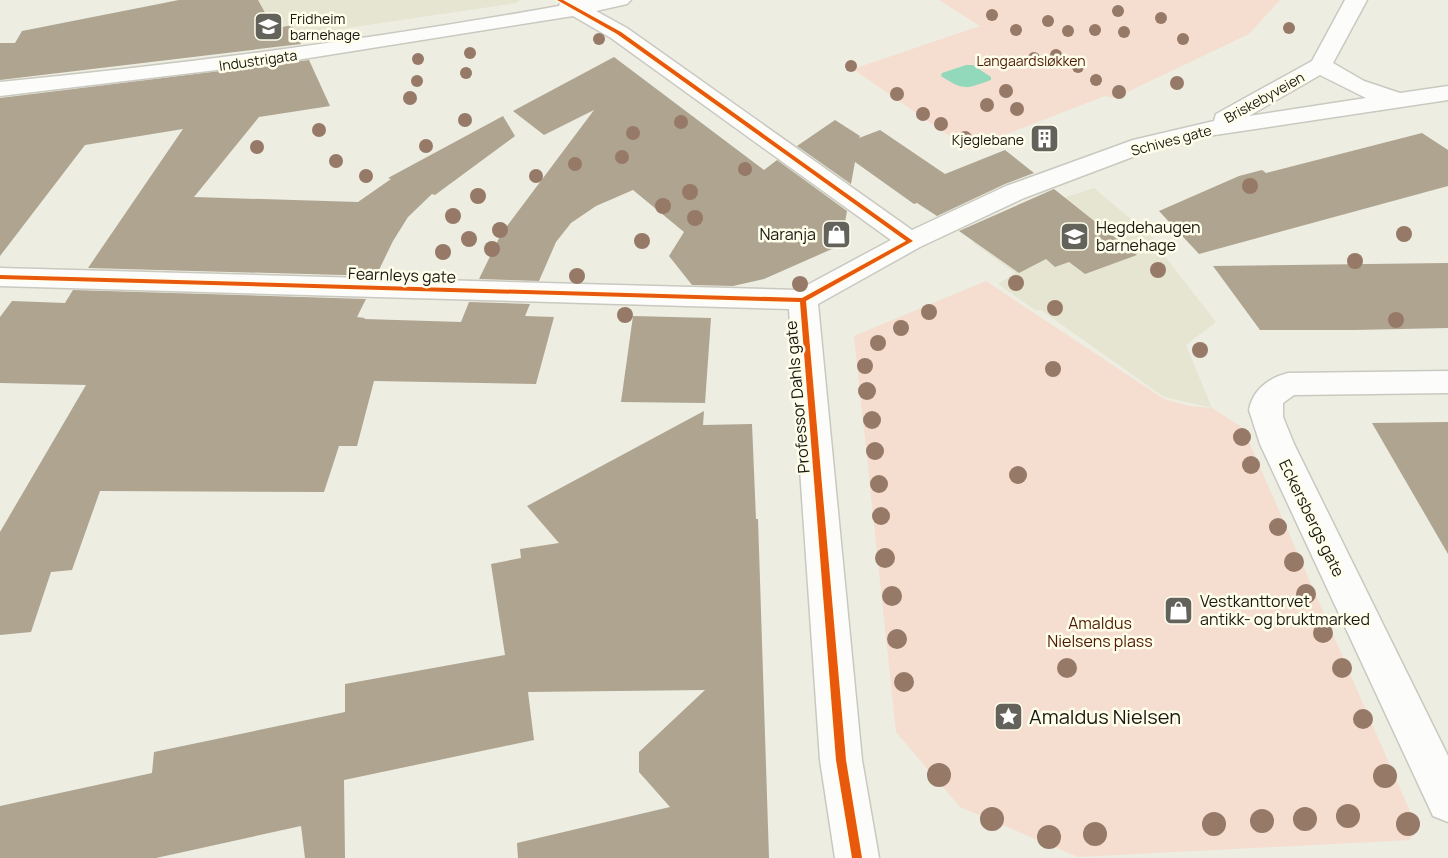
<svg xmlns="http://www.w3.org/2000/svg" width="1448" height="858" font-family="Manrope,sans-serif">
	<rect width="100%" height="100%" fill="#edede2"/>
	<g fill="#e6e5d2">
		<polygon points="178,0 520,0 516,3 179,53 167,2"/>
		<polygon points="1094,188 1162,245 1157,246 1216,322 1186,345 1212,408 1164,397 1041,310 1035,310 998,284 1015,273 972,242 1017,213"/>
	</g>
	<g fill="#f5decf">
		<polygon points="939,0 1280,0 1249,34 1121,95 1114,98 1105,96 968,149 853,69 980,26"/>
		<polygon points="986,281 1164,399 1189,406 1212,408 1243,428 1416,825 1410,840 1078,857 960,807 896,732 854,336"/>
	</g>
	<path fill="#92d9bc" d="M966,65h7l18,12v3c-25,9 -27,11 -50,-4l1,-3z"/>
	<g fill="#aea490">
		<polygon points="179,0 258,0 274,29 292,25 301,44 0,80 0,43 15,43 22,31"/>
		<polygon points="614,57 764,170 777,160 847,211 841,245 764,279 733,286 692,285 669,256 684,232 633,190 596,206 571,223 556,242 539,281 479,279 501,234 594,110 544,135 513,111"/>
		<polygon points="309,60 330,106 259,117 194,197 358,202 391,179 388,178 503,116 515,136 435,195 432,194 408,217 393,241 376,276 88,268 183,129 85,145 0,256 0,98"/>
		<polygon points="835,120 860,136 859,138 880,130 945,174 1005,150 1034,173 1005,184 937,216 917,203 914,204 855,162 851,184 797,146"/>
		<polygon points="1422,133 1448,150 1448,186 1199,254 1159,211 1239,176 1262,170 1266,173"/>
		<polygon points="1054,189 1137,255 1085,274 1069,262 1055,267 1046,259 1019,273 959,231"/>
		<polygon points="1448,263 1448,328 1354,330 1260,330 1213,266"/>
		<polygon points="73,290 366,299 357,317 365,318 364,319 461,322 469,302 530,304 525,316 554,317 536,384 374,381 357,446 339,446 324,492 100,491 72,570 51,572 31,632 0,635 0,532 86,385 0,383 0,317 12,301 65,303"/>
		<polygon points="633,316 711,318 705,403 621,402"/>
		<polygon points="704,411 703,425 752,424 756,519 758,519 769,858 518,858 517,843 670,807 639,772 639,752 705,690 528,692 534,740 344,780 345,858 305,858 301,826 156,858 0,858 0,806 152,773 154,752 345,712 345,684 505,655 491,564 521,558 520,549 559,543 527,506"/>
		<polygon points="1448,422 1448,554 1372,423"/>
	</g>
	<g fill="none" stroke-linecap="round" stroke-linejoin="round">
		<defs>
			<g id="minor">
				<path d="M561,0h70l-4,4 -31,7 31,17 285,202 94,-44 127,-46 81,-19 2,-7 96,-53 33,-61h22l-34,63 31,18 36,12 48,-7v14l-240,36 -57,14 -127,48 -104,49 -102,57 44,456 17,98h-44l-15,-98 -31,-451 -789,-23v-18l798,22 93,-50 -280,-202 -38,-22 -289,46 -284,34v-14c187,-18 374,-43 559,-76zM1320,75l46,23 -117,18z"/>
				<path d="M1448,371v22l-154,2 -11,8v14l11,27 154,312v66l-15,-6 -173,-372 -11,-34c4,-21 20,-32 39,-37z"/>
			</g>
		</defs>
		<use href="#minor" stroke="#c9c9c0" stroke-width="3"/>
		<use href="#minor" fill="#fcfcfb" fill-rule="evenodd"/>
		<defs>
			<polygon id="cycleway" points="557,0 563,0 621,32 913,241 806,301 846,760 862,858 852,858 836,760 800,302 0,279 0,275 802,298 906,241 617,34"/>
		</defs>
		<use href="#cycleway" stroke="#fffeeb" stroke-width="3"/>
		<use href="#cycleway" fill="#e8590c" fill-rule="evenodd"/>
	</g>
	<g fill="#967967">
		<circle cx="1118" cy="11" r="6"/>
		<circle cx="992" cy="15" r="6"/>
		<circle cx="1161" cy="18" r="6"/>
		<circle cx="1048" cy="21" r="6"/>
		<circle cx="1289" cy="28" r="6"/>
		<circle cx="1016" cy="30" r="6"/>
		<circle cx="1095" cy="30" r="6"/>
		<circle cx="1068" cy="31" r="6"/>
		<circle cx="1124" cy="32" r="6"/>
		<circle cx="599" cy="39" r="6"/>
		<circle cx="1183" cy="39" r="6"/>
		<circle cx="470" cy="53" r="6"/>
		<circle cx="1056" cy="55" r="6"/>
		<circle cx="1034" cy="58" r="6"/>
		<circle cx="418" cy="59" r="6"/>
		<circle cx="851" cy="66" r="6"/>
		<circle cx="1078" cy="67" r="6"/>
		<circle cx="466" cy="73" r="6"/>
		<circle cx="1096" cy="80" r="6"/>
		<circle cx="417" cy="81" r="6"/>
		<circle cx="1177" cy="83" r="7"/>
		<circle cx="1006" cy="91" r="7"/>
		<circle cx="1119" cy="92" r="7"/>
		<circle cx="897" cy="94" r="7"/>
		<circle cx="410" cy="98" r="7"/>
		<circle cx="987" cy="105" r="7"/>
		<circle cx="1017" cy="109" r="7"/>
		<circle cx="923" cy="114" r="7"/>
		<circle cx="465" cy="120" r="7"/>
		<circle cx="681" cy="122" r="7"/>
		<circle cx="941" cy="124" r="7"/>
		<circle cx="319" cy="130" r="7"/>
		<circle cx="633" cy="133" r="7"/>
		<circle cx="965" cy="138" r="7"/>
		<circle cx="426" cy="146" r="7"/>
		<circle cx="257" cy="147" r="7"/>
		<circle cx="622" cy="157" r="7"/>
		<circle cx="336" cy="161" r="7"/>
		<circle cx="575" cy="164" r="7"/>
		<circle cx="745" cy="169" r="7"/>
		<circle cx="366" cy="176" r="7"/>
		<circle cx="536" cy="176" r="7"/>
		<circle cx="1250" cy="186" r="8"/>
		<circle cx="690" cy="192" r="8"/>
		<circle cx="478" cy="196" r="8"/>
		<circle cx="663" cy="206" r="8"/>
		<circle cx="453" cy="216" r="8"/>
		<circle cx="695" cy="218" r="8"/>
		<circle cx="500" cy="230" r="8"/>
		<circle cx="1404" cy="234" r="8"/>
		<circle cx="469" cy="239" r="8"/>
		<circle cx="642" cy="241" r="8"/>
		<circle cx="492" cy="249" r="8"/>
		<circle cx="443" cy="252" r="8"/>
		<circle cx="1355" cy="261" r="8"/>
		<circle cx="1158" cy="270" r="8"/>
		<circle cx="577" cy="276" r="8"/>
		<circle cx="1016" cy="283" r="8"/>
		<circle cx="800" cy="284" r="8"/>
		<circle cx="1055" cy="308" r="8"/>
		<circle cx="929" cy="312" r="8"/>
		<circle cx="625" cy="315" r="8"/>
		<circle cx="1396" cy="320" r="8"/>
		<circle cx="901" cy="328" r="8"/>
		<circle cx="878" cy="343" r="8"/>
		<circle cx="1200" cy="350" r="8"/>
		<circle cx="865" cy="366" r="8"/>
		<circle cx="1053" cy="369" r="8"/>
		<circle cx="867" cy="391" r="9"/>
		<circle cx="872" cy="420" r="9"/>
		<circle cx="1242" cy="437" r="9"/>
		<circle cx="875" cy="451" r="9"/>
		<circle cx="1251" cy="465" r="9"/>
		<circle cx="1018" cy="475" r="9"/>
		<circle cx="879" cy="484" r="9"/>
		<circle cx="881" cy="516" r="9"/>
		<circle cx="1278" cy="527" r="9"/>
		<circle cx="885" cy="558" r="10"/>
		<circle cx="1294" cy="562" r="10"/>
		<circle cx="1306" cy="594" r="10"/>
		<circle cx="892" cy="596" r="10"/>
		<circle cx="1323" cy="633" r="10"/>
		<circle cx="897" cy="639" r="10"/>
		<circle cx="1067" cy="668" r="10"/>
		<circle cx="1342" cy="668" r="10"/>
		<circle cx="904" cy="682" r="10"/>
		<circle cx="1363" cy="719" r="10"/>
		<circle cx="939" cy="775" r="12"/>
		<circle cx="1385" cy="776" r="12"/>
		<circle cx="1348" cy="816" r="12"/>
		<circle cx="992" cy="819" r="12"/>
		<circle cx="1305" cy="819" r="12"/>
		<circle cx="1262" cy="821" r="12"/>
		<circle cx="1214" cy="824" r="12"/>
		<circle cx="1408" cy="824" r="12"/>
		<circle cx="1095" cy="834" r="12"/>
		<circle cx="1049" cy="837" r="12"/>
	</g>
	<defs>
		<symbol id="school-square" viewBox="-11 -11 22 22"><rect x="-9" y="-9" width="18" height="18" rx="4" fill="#63635b" stroke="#fffeeb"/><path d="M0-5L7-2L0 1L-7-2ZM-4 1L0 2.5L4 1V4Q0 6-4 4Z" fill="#fff"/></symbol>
		<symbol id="building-square" viewBox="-11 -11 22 22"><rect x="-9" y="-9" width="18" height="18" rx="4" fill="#63635b" stroke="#fffeeb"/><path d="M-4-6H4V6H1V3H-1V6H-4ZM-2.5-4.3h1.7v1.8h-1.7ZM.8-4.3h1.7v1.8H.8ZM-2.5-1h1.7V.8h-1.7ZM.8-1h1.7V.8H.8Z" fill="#fff"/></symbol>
		<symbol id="shop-square" viewBox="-11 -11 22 22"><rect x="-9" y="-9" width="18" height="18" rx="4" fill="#63635b" stroke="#fffeeb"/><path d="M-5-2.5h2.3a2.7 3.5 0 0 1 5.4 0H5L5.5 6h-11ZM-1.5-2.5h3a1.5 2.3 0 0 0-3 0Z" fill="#fff"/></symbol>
		<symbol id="sight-square" viewBox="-11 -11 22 22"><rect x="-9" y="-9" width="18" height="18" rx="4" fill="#63635b" stroke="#fffeeb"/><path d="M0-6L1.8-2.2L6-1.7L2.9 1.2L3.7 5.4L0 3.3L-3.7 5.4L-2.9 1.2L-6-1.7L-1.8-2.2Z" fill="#fff"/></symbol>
	</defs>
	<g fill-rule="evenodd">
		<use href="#school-square" x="252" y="10" width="33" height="33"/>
		<use href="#building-square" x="1028" y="122" width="33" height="33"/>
		<use href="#shop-square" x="820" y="218" width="33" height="33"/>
		<use href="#school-square" x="1058" y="220" width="33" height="33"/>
		<use href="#shop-square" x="1162" y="594" width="33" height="33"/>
		<use href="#sight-square" x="992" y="700" width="33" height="33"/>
	</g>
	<g text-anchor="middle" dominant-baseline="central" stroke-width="5" stroke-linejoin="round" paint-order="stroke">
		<g font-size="14" fill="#191912" stroke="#fffeeb" text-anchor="start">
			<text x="290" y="18">Fridheim<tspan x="290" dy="16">barnehage</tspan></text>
			<text x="1024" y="139" text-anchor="end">Kjeglebane</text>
		</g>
		<g font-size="14" fill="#191912" stroke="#fffeeb">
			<text transform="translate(258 60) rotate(-8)">Industrigata</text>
			<text transform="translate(1264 97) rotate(-29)">Briskebyveien</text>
			<text transform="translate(1171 140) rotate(-15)">Schives gate</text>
		</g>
		<g font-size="14" fill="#4e1a03" stroke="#fffeeb">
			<text x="1031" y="60">Langaardsløkken</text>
		</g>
		<g font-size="16" fill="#191912" stroke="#fffeeb" text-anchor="start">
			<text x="1096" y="227">Hegdehaugen<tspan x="1096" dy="18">barnehage</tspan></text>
			<text x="816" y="234" text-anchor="end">Naranja</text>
			<text x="1200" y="601">Vestkanttorvet<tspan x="1200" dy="18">antikk- og bruktmarked</tspan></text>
		</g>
		<g font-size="16" fill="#191912" stroke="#fffeeb">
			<text transform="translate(402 275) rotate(2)">Fearnleys gate</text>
			<text transform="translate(797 397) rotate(-95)">Professor Dahls gate</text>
			<text transform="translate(1312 518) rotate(64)">Eckersbergs gate</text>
		</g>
		<g font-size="16" fill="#4e1a03" stroke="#fffeeb">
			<text x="1100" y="623">Amaldus<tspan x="1100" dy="18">Nielsens plass</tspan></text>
		</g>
		<g font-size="20" fill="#191912" stroke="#fffeeb" text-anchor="start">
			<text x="1029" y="716">Amaldus Nielsen</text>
		</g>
	</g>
</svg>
